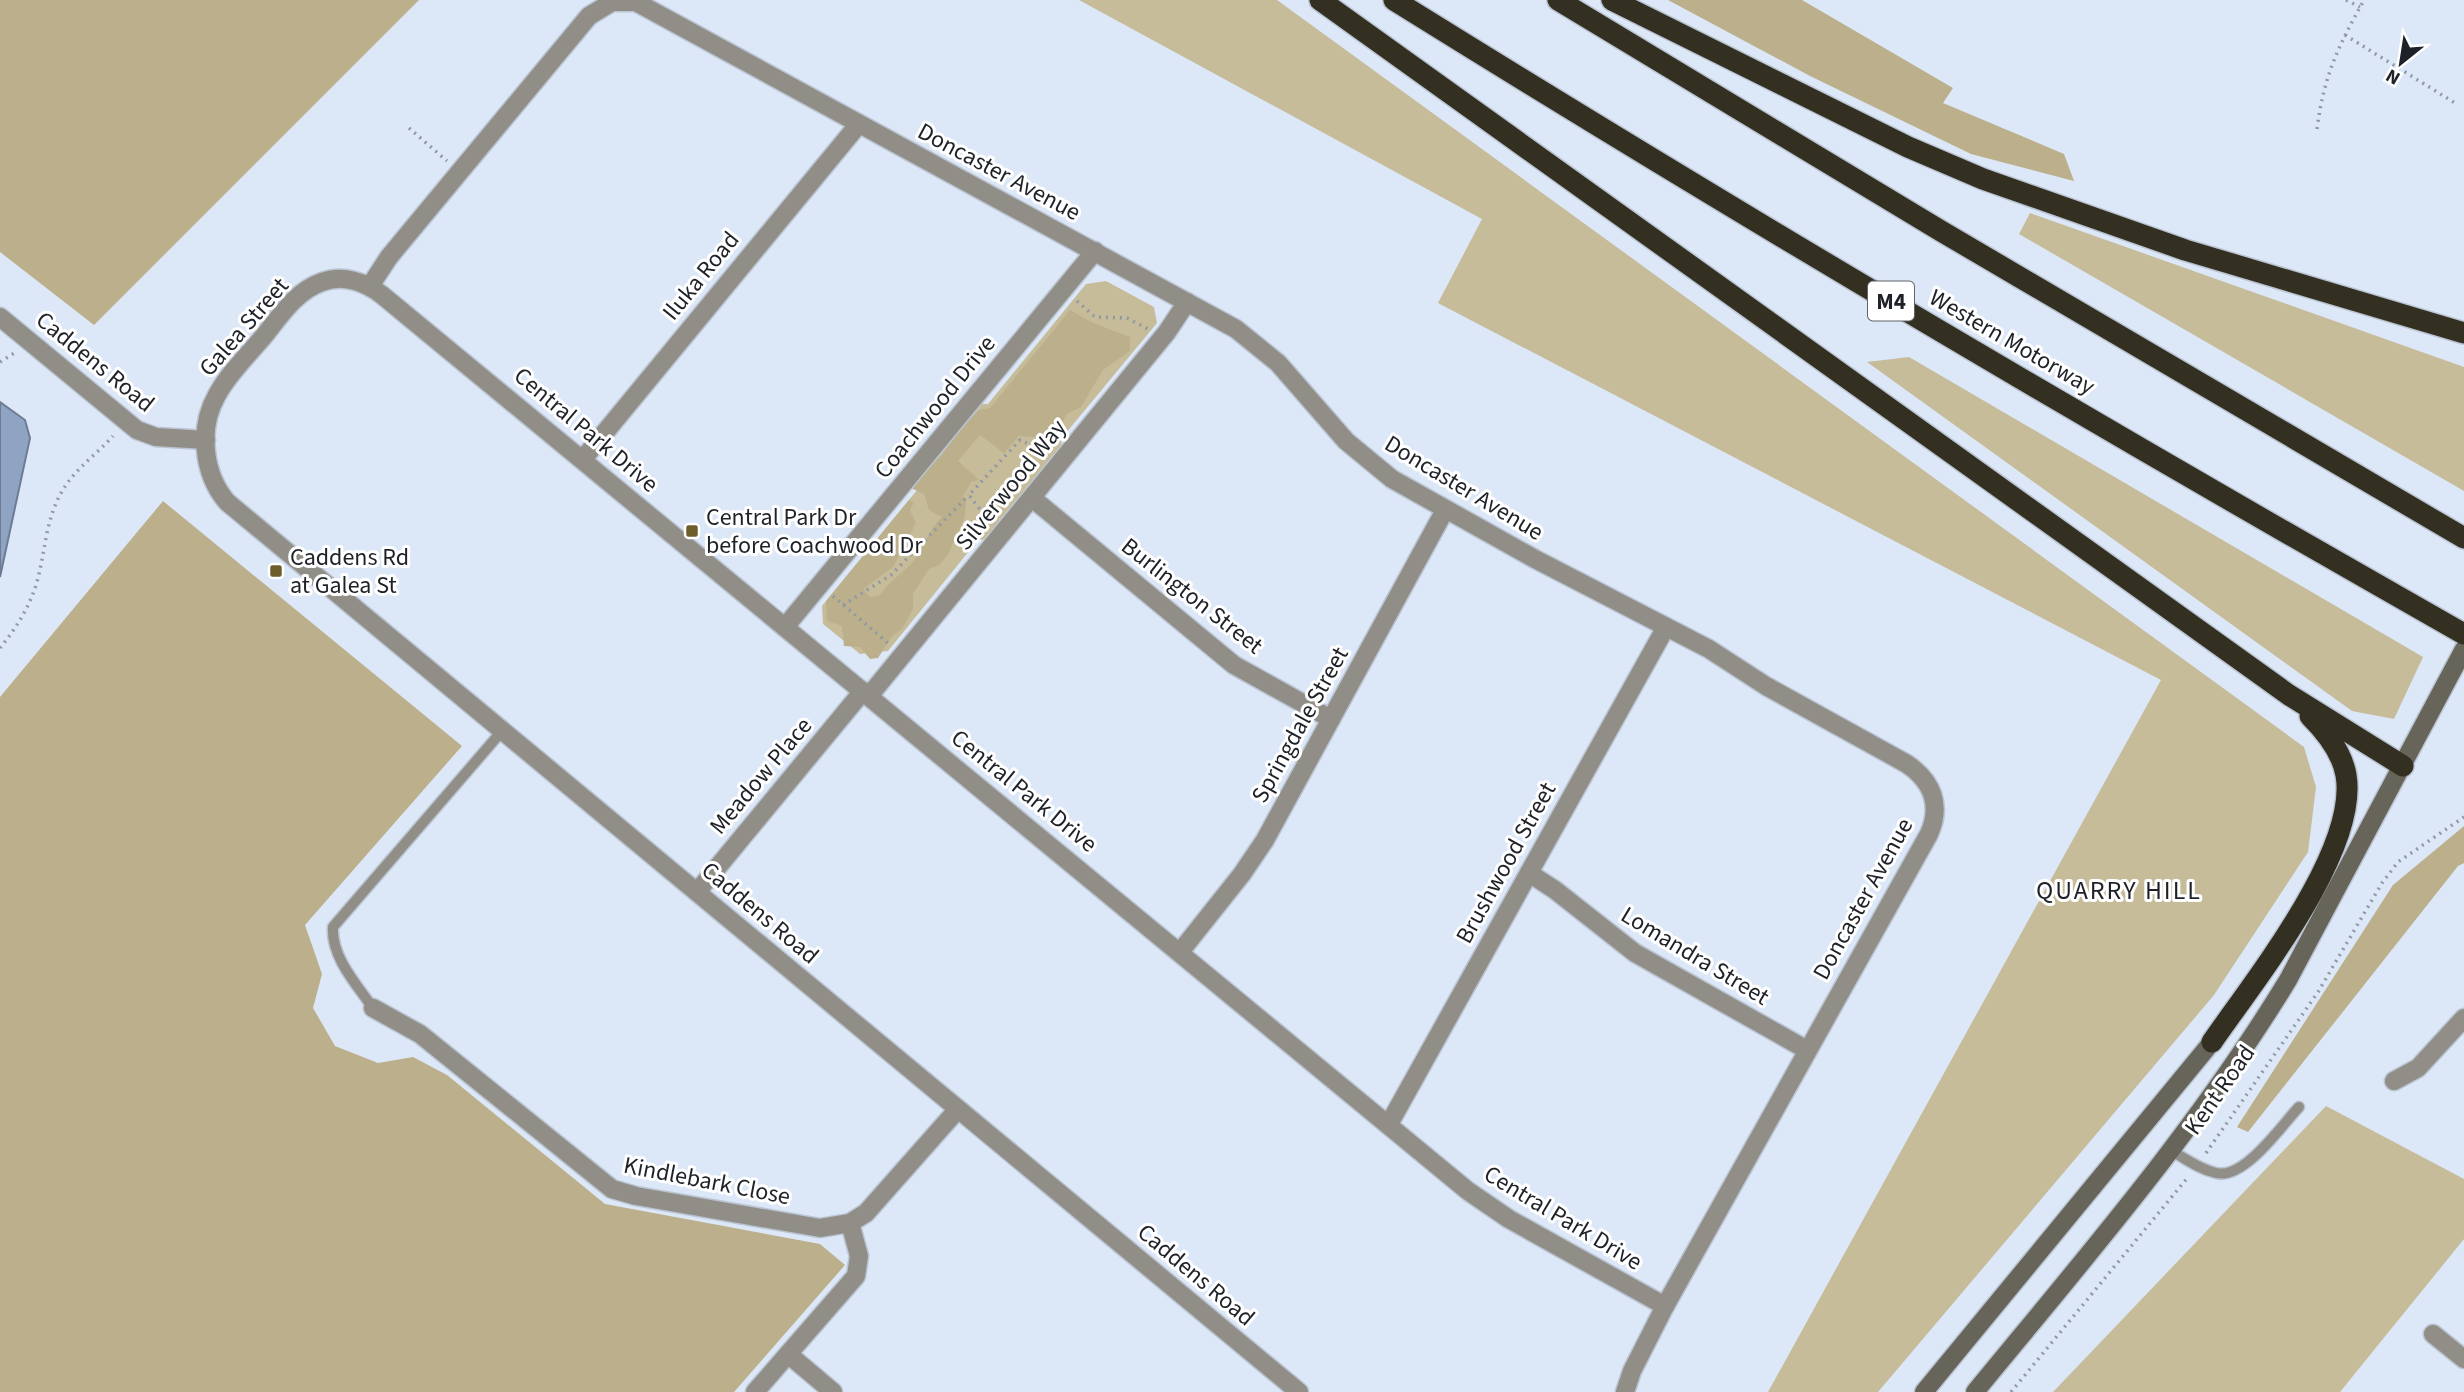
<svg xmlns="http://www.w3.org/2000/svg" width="2464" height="1392" font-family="'Source Sans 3',sans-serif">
	<rect width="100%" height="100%" fill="#dce7f7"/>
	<g fill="#c6bc9a">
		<polygon points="1079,0 1277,0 2304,747 2316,787 2308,852 2214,995 1878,1392 1768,1392 2161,680 1438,303 1482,219"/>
		<polygon points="2030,213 2464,367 2464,491 2019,234"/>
		<polygon points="1106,281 1154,307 1157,323 1061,439 1062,450 989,539 978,540 888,651 860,654 823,624 822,606 922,484 921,473 977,404 988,404 1086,284"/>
		<polygon points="1909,357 2423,657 2394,719 2352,711 1867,362"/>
		<polygon points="2326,1106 2464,1179 2464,1239 2340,1392 2053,1392"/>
	</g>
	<g fill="#bbb08b">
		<polygon points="0,0 419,0 94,325 0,252"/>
		<polygon points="1668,0 1802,0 1953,88 1943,103 2064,154 2074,181 1971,154 1810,76"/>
		<path d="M1070,310l23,13 37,14v14l-27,19 -22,37 -14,7 -18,30 -13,-7 -17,-1 -15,17 -24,-18 -22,26 21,19 -8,2 -8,14 3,5 -1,15 -17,39 -9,10 -10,4 -16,25v15l-11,20 -10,7 -14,22 -8,1 -10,-12 -16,-1 -2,-20 -15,-5 -1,-20 83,-101 5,2 -4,9 6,12 -23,44 -30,22 7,8 10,-2c10,-16 25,-22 35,-36 11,-14 13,-29 27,-42l-13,-7 -5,-16 -13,-6 2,-6 27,-25 22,-30 17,-17 11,-2z"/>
		<polygon points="163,501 462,746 305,925 322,974 313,1008 335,1046 378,1063 413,1057 447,1075 605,1204 820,1244 845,1265 734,1392 0,1392 0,697"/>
		<polygon points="2464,826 2464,863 2458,866 2248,1132 2237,1127 2393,885"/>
	</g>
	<polygon fill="#8fa3c3" stroke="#6d7c94" stroke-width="2" points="0,402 25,420 30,438 0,577"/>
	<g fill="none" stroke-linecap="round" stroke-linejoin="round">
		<defs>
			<g id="lane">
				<path d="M373,1008c-16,-23 -42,-51 -40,-81l169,-196"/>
				<path d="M2172,1151c14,8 27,18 44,22 28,7 65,-47 83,-66"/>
			</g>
			<g id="street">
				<path d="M370,286l19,-29 200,-241 23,-14h24l600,327 42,34 68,78 46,38 143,80 174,90 57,37 141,78c25,17 35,41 22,70l-264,472 -33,65 -7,21"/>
				<polyline points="0,317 137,430 156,437 206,440"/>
				<polyline points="583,459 858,125"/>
				<polyline points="1032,498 1234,665 1331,719"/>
				<polyline points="785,627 1095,251"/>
				<polyline points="869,696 1167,332 1187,302"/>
				<polyline points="1529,873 1555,890 1635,953 1807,1050"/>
				<polyline points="697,892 863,691"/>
				<polyline points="1180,952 1242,874 1265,840 1445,510"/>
				<polyline points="373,1008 420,1034 612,1189 636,1196 820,1228 850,1223 866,1213 958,1109"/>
				<polyline points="2394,1081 2418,1068 2464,1018"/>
				<polyline points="1389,1124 1666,627"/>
				<polyline points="2433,1334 2464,1359"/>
				<polyline points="788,1354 833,1392"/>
				<polyline points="755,1392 856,1276 859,1256 850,1223"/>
				<path d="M1299,1392l-1072,-890c-24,-28 -29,-74 -10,-107 11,-21 31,-40 47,-59 16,-20 32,-45 58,-54 21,-8 43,0 60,13l1086,896 41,28 156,87"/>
			</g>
			<g id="secondary">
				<polyline points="1924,1392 2221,1031"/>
				<path d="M1975,1392c110,-134 223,-264 313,-412l176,-331"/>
			</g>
			<g id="highway">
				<polyline points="1320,0 2289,695 2403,766"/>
				<path d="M1394,0c352,219 710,430 1070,634"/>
				<polyline points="1558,0 1941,231 2464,538"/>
				<polyline points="1612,0 1908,147 1983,179 2185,250 2464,333"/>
				<path d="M2212,1042c42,-61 147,-191 134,-267 -4,-23 -20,-43 -36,-59"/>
			</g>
		</defs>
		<use href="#lane" stroke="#bac4d2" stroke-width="13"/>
		<use href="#street" stroke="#bac4d2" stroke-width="21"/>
		<use href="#secondary" stroke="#bac4d2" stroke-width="21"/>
		<use href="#highway" stroke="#bac4d2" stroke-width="24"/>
		<g stroke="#9098a4" stroke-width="3.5" stroke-dasharray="2 5" stroke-linecap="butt">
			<polyline points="2346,0 2360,7"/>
			<polyline points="2345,35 2455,103"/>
			<polyline points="409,128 447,161"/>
			<path d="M2317,129c7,-54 21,-82 47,-129"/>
			<polyline points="1077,301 1095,317 1127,318 1148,329"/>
			<polyline points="0,362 16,352"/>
			<polyline points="988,520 969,495 1020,440 1047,453"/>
			<polyline points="833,596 889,644"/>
			<polyline points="843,605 891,575 969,495"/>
			<path d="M0,648c17,-21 31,-43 38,-70 7,-27 8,-57 22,-83 13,-25 35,-39 53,-59"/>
			<polyline points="2206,1153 2318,992 2382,883 2398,862 2464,817"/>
			<polyline points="2011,1392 2189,1176"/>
		</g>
		<use href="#lane" stroke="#908e86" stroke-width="10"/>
		<use href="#street" stroke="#908e86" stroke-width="18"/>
		<use href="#secondary" stroke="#676459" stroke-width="18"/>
		<use href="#highway" stroke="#332f21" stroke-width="21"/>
	</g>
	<g fill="#6d5e2c" stroke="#fff" stroke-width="2.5">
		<rect x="685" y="524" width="14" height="14" rx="3.5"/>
		<rect x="269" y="564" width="14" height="14" rx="3.5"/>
	</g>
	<g text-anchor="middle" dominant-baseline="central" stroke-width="6" stroke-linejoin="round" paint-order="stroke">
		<rect fill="#fff" stroke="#626468" stroke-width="2" x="1868" y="281.5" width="46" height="39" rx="5"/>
		<g font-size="23" font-weight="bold" fill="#1e2228">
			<text x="1891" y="301">M4</text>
		</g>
		<g font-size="24" fill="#1e2228" stroke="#fff">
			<text transform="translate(999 172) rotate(28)">Doncaster Avenue</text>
			<text transform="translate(701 276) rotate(-51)">Iluka Road</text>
			<text transform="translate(244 327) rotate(-49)">Galea Street</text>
			<text transform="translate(2012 342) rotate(30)">Western Motorway</text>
			<text transform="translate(95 362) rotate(39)">Caddens Road</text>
			<text transform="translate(935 407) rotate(-51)">Coachwood Drive</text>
			<text transform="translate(586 430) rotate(40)">Central Park Drive</text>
			<text transform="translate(1011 485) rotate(-51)">Silverwood Way</text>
			<text transform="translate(1464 488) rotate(31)">Doncaster Avenue</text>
			<text transform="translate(1192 596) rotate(38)">Burlington Street</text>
			<text transform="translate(1300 725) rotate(-61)">Springdale Street</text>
			<text transform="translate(761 776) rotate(-50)">Meadow Place</text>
			<text transform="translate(1024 791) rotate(39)">Central Park Drive</text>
			<text transform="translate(1506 863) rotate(-61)">Brushwood Street</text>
			<text transform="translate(1863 899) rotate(-61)">Doncaster Avenue</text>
			<text transform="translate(760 913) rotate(40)">Caddens Road</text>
			<text transform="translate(1695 956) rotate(31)">Lomandra Street</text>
			<text transform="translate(2220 1090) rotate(-55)">Kent Road</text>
			<text transform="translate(707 1181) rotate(11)">Kindlebark Close</text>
			<text transform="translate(1563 1218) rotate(31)">Central Park Drive</text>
			<text transform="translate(1196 1275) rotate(40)">Caddens Road</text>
		</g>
		<g font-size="24" fill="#1e2228" stroke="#fff" text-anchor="start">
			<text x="706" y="517">Central Park Dr<tspan x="706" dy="28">before Coachwood Dr</tspan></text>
			<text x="290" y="557">Caddens Rd<tspan x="290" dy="28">at Galea St</tspan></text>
		</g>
		<g font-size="26" letter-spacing="2" fill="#1e2228" stroke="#fff">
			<text x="2119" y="890">QUARRY HILL</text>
		</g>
	</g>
	<g transform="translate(2401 63) rotate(210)" stroke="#ffffff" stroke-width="5" paint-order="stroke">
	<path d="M0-5L12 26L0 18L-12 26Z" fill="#1e2228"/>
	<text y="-10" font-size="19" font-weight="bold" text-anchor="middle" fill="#1e2228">N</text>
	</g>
</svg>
